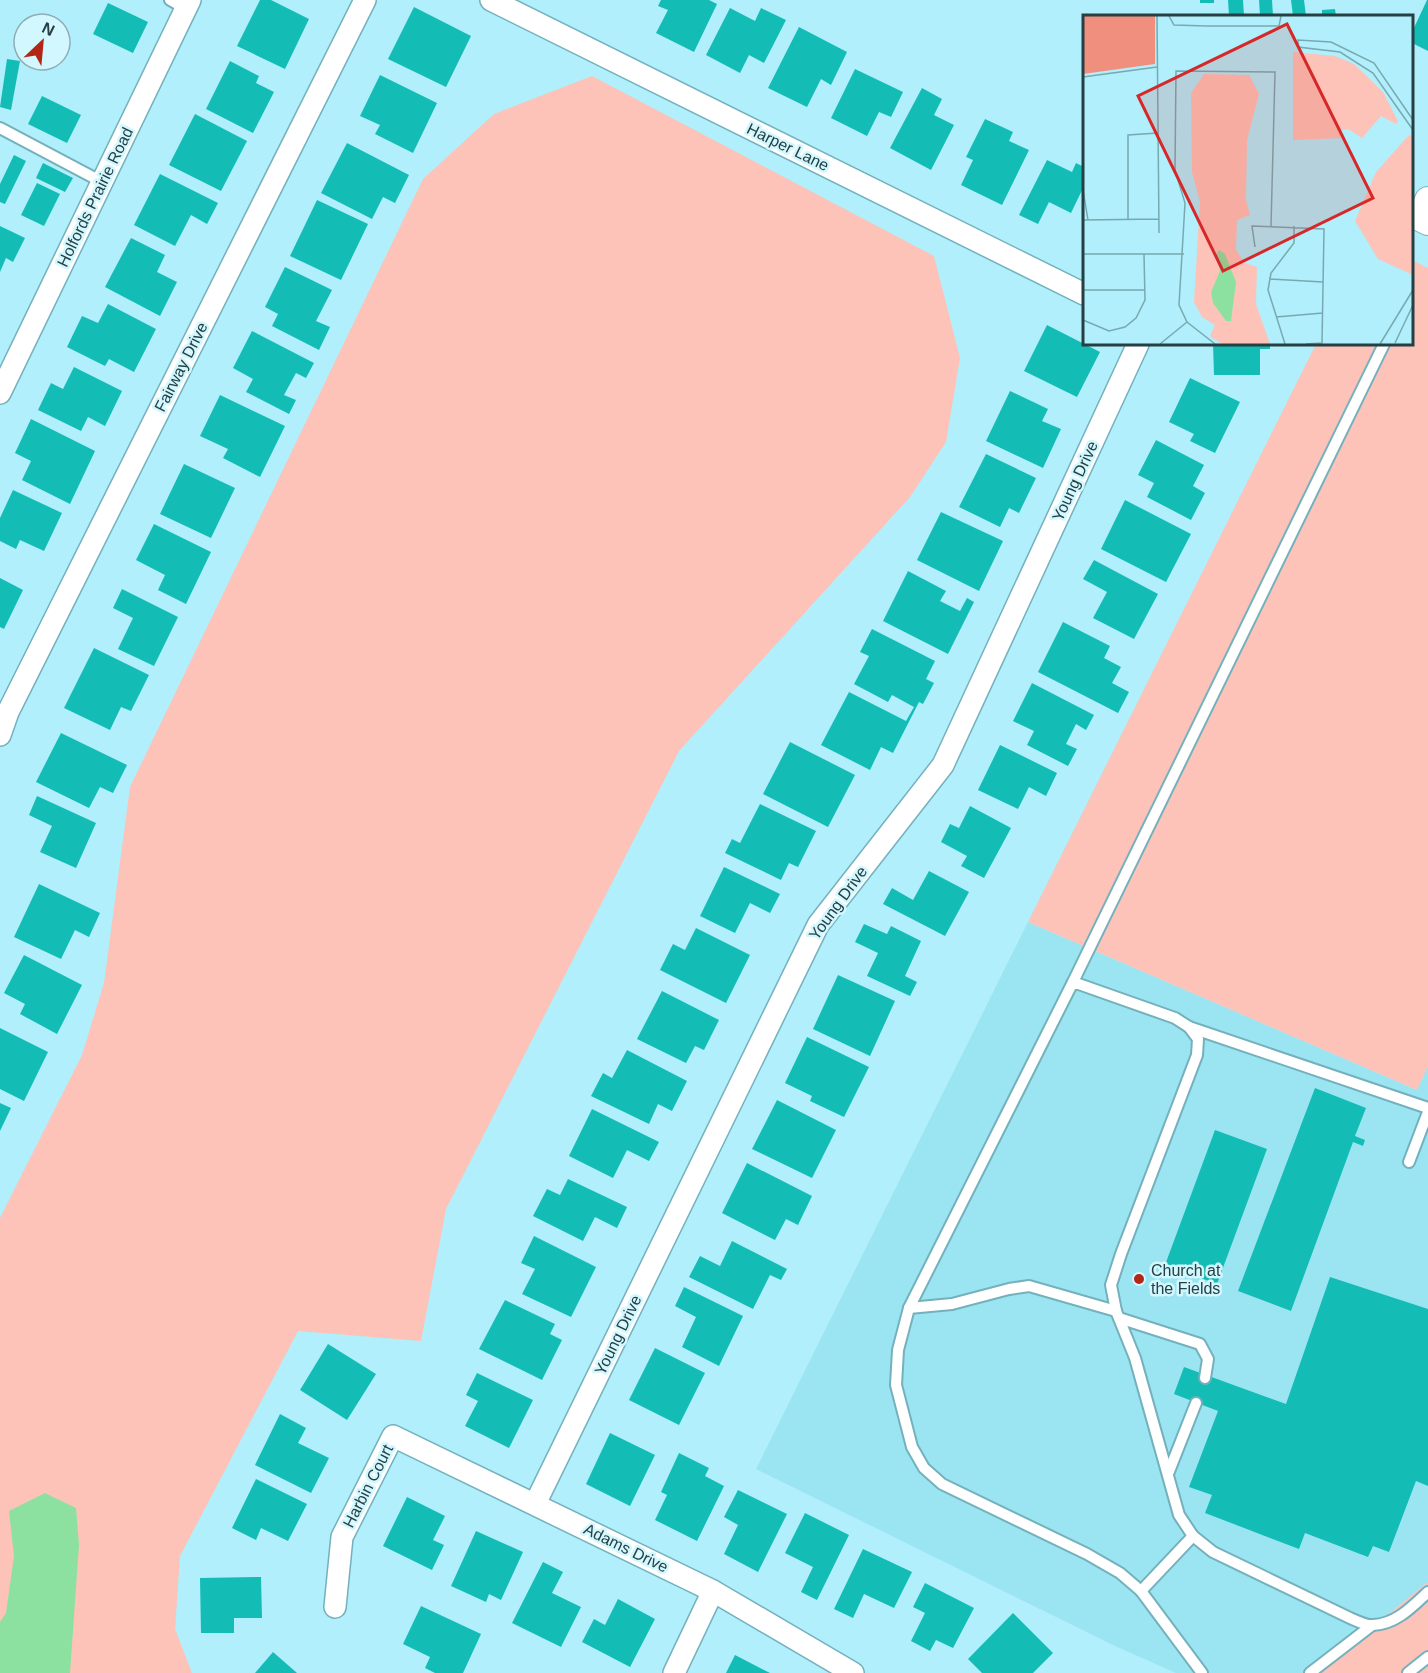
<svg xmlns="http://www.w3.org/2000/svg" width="1428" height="1673" font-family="Arial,sans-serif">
	<rect width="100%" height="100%" fill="#b0effb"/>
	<polygon fill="#9be5f2" points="1028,922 1417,1090 1428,1066 1428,1582 1316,1673 1176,1673 1115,1646 756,1469"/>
	<g fill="#fdc3b8">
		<polygon points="592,76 934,256 960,358 946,442 910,497 679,751 446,1209 421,1341 298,1331 180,1556 175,1629 192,1673 0,1673 0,1218 82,1055 104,983 130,787 423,179 494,114"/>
		<polygon points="1412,260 1428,268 1428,1066 1417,1090 1028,922 1316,344 1412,344"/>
		<polygon points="1428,1582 1428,1673 1316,1673"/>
	</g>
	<polygon fill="#8de1a0" points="45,1493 76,1508 79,1545 70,1673 0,1673 0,1622 6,1613 14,1556 9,1511"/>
	<g fill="#13bdb6">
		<polygon points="260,0 271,0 309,19 285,69 237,46"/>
		<polygon points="661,0 709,0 717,4 694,52 656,33 668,10 658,6"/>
		<rect x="1200" y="0" width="14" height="3"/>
		<polygon points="1228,0 1243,0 1244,16 1229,16"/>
		<polygon points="1259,0 1272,0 1273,16 1260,16"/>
		<polygon points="1291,0 1304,0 1306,16 1293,16"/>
		<polygon points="1427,0 1428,0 1428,51 1412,43 1412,32"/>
		<polygon points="108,3 148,22 133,53 93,34"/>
		<polygon points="414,7 471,36 446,87 388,59"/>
		<polygon points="730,8 755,21 761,8 786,20 764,63 749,55 740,73 706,55"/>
		<polygon points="1335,9 1336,16 1322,16 1322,10"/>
		<polygon points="799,27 847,52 831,85 821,79 807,107 768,88"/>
		<polygon points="7,59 20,61 11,110 0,107"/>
		<polygon points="230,61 259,76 256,83 274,92 253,133 206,109"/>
		<polygon points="855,69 903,92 891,117 879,112 867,136 831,118"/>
		<polygon points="380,75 437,103 413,153 375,134 380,125 360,116"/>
		<polygon points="922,88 942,99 934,115 954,125 931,170 890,148"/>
		<polygon points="42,96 81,115 67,143 28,124"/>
		<polygon points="195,114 247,141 221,191 169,165"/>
		<polygon points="985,119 1013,132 1009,141 1029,150 1002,205 961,185 973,160 966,157"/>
		<polygon points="347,143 409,175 395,203 383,197 372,219 321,193"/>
		<polygon points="14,155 26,161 5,204 0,202 0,184"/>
		<polygon points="1047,160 1072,172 1076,163 1084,167 1084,186 1071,213 1049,202 1038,224 1019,215"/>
		<polygon points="43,163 73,178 65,192 36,178"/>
		<polygon points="160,174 218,203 207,224 191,215 175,246 134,225"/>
		<polygon points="37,183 60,194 44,226 21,215"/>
		<polygon points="317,200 368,224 341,280 290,256"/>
		<polygon points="0,226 25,238 13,262 6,258 0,272"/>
		<polygon points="131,238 165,255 157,272 177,282 160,316 105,287"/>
		<polygon points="285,267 332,290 316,321 330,327 319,350 272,326 278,314 265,307"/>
		<polygon points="108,304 156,329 134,372 109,359 105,366 67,347 82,316 98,323"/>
		<polygon points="1047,325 1100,352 1077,397 1024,371"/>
		<polygon points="252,331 314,363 306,378 296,373 284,395 296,400 289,414 246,392 253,379 233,368"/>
		<polygon points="1213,344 1270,344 1270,349 1260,349 1260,375 1214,375"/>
		<polygon points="74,367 122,391 105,426 88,417 81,431 38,410 51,383 63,389"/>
		<polygon points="1190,378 1240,402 1215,453 1190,441 1194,434 1169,422"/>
		<polygon points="1010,391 1048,409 1042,421 1061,429 1043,468 986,441"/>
		<polygon points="220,395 285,426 260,477 223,458 228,449 200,436"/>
		<polygon points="31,419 95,451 70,504 22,480 31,461 15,453"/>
		<polygon points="1156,440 1204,465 1193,486 1205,493 1191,520 1147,497 1154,483 1138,475"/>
		<polygon points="986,454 1036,478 1019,513 1009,508 1000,527 959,507"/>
		<polygon points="184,464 235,488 211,538 160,514"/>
		<polygon points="13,490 62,513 44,551 20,540 16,549 0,541 0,518"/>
		<polygon points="1125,500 1191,534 1166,582 1101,549"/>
		<polygon points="941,512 1003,541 979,591 917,560"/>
		<polygon points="154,524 211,552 186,604 158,590 165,575 136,560"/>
		<polygon points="1094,560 1158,594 1134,639 1093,618 1107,592 1083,579"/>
		<polygon points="908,571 946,591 940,601 960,611 967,598 974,602 948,654 883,621"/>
		<polygon points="0,578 23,590 4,629 0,627"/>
		<polygon points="122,589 178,617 154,666 118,649 133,618 113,608"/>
		<polygon points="1063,622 1110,646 1104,658 1121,667 1112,683 1129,692 1118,713 1038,672"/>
		<polygon points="872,629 935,661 926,679 934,683 923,704 919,702 893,753 881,747 870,770 821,745 849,692 906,721 914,707 892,695 888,702 854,684 869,656 860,652"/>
		<polygon points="94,648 149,675 131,711 121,707 110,730 64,708"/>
		<polygon points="1032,683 1094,715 1086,730 1076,724 1066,744 1077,749 1068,766 1027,745 1034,731 1013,721"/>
		<polygon points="61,733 127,765 113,793 100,787 89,808 36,782"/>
		<polygon points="790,742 855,775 828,827 763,794"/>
		<polygon points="1000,745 1057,773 1046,796 1029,787 1018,809 978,790"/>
		<polygon points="37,796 96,823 76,868 40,852 52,826 29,815"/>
		<polygon points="760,804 816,831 798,867 789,863 781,880 725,853 732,839 740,843"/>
		<polygon points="970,806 1011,828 984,878 961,866 967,856 941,842 950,824 959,828"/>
		<polygon points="724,867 780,894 770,913 750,903 735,933 700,916"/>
		<polygon points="929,871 969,892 945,936 883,904 892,888 913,900"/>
		<polygon points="39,884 100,913 89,937 75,930 61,959 14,937"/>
		<polygon points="864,924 887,934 891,926 921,941 905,976 917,982 910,996 867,976 878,953 855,942"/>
		<polygon points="696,928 750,955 726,1003 660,970 673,944 685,950"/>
		<polygon points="24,955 82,985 57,1034 20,1014 25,1004 4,993"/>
		<polygon points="838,975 895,1001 870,1056 813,1029"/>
		<polygon points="662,991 719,1020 704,1050 695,1046 686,1063 637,1039"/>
		<polygon points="0,1028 48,1052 24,1101 0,1089"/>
		<polygon points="807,1037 869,1067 844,1117 810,1101 812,1096 785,1083"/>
		<polygon points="627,1050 687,1081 672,1111 658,1104 649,1124 591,1096 603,1073 612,1078"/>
		<polygon points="1315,1088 1366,1108 1355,1136 1365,1140 1363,1146 1353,1142 1291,1311 1238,1291"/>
		<polygon points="777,1100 836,1130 812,1178 752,1149"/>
		<polygon points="0,1103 11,1108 0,1131"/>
		<polygon points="592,1109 659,1142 649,1161 627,1150 613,1178 569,1156"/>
		<polygon points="1215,1130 1267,1149 1217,1284 1165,1265"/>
		<polygon points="747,1163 812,1196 798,1225 786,1219 775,1240 722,1213"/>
		<polygon points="568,1179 627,1207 617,1228 595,1217 583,1241 533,1216 547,1189 560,1195"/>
		<polygon points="534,1236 596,1267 571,1317 522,1294 535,1269 521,1263"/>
		<polygon points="732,1241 787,1269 781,1280 770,1275 753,1309 689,1277 700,1256 720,1266"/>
		<polygon points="1330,1277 1428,1309 1428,1486 1416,1481 1389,1552 1373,1546 1368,1557 1305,1533 1299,1549 1205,1513 1212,1495 1189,1487 1218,1411 1174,1394 1184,1367 1286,1404"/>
		<polygon points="684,1287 743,1316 719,1366 682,1347 696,1317 675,1306"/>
		<polygon points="505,1300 555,1324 550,1334 562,1340 542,1380 479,1349"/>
		<polygon points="328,1344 376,1374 347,1420 300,1390"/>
		<polygon points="655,1348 705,1373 679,1425 629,1400"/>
		<polygon points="477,1373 533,1400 509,1448 465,1426 478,1401 466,1395"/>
		<polygon points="280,1414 306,1428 298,1443 329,1458 311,1493 255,1465"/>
		<polygon points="610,1433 655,1455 630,1506 586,1484"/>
		<polygon points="679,1453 709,1468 705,1476 724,1486 697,1541 655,1520 667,1495 661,1492"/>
		<polygon points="256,1479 307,1504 288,1541 261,1528 256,1540 232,1528"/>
		<polygon points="738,1490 787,1514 758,1572 724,1554 738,1525 724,1517"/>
		<polygon points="407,1497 445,1516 433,1540 444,1545 432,1570 383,1546"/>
		<polygon points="805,1513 849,1535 817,1600 801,1592 813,1567 785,1553"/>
		<polygon points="476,1531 523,1552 501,1600 489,1594 486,1602 451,1586"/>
		<polygon points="863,1549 912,1572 894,1608 864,1594 853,1618 834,1609"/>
		<polygon points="543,1562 563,1572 552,1593 581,1607 561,1647 512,1623"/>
		<polygon points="261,1577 262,1618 234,1618 234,1633 201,1633 200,1578"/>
		<polygon points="925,1583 974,1608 953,1648 936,1640 930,1651 911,1641 925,1613 913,1607"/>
		<polygon points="618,1599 655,1619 630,1667 582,1642 594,1619 605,1625"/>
		<polygon points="421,1606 481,1634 463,1673 435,1673 425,1668 430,1657 403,1644"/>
		<polygon points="1013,1613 1053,1653 1033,1673 982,1673 968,1659"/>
		<polygon points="273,1652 297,1673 255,1673"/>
		<polygon points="735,1655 770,1673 726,1673"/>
	</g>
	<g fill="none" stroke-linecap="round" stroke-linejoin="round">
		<defs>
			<g id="service">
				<polyline points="170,0 186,9"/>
				<polyline points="0,128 102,182"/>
				<polyline points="1073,982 1384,344"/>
				<polyline points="1189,1027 1428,1108"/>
				<polyline points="1409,1162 1428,1112"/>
				<polyline points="909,1308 952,1304 1009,1289 1029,1286 1116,1311"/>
				<polyline points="1119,1318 1200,1344 1208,1359 1205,1378"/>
				<polyline points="1168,1474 1196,1403"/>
				<polyline points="1141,1591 1193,1536"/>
				<path d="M1202,1673l-61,-82 -21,-18 -33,-19 -145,-70 -18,-16 -12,-21 -16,-62 2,-35 11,-42 164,-326 102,36 14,9 9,12 -1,16 -76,199 -10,31 5,26 19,47 44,157 14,21 20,16 137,66c7,3 16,8 23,7 23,-1 39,-18 55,-33"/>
				<polyline points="1310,1673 1371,1626"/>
				<polyline points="1408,1673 1428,1657"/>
			</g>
			<g id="minor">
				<polyline points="491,0 1084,294"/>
				<polyline points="0,393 190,0"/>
				<polyline points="0,735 8,712 365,0"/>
				<polyline points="535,1504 818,925 943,765 1138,344"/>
				<polyline points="335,1607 342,1537 393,1436 713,1591 853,1673"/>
				<polyline points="674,1673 713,1591"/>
			</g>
			<polyline id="tertiary" points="1428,200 1420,218 1428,222"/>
		</defs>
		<use href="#service" stroke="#74b1bd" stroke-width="14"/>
		<use href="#minor" stroke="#74b1bd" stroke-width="24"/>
		<use href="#tertiary" stroke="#74b1bd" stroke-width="28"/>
		<use href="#service" stroke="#fff" stroke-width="10"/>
		<use href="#minor" stroke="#fff" stroke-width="21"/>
		<use href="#tertiary" stroke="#fff" stroke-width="26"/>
	</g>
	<circle fill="#b32515" stroke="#d2f7fe" stroke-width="2" cx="1139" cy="1279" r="6"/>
	<g text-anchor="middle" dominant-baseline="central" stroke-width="5" stroke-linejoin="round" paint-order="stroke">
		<g font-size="16" fill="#253f43" stroke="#d2f7fe">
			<text transform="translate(788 147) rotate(26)">Harper Lane</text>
			<text transform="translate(95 197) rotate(-64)">Holfords Prairie Road</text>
			<text transform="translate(181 367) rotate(-63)">Fairway Drive</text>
			<text transform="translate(1075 481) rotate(-65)">Young Drive</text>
			<text transform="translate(838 903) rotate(-54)">Young Drive</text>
			<text transform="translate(618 1335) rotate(-64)">Young Drive</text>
			<text transform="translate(368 1486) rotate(-63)">Harbin Court</text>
			<text transform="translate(626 1548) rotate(26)">Adams Drive</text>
		</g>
		<g font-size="16" fill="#253f43" stroke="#d2f7fe" text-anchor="start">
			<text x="1151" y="1270">Church at<tspan x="1151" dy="18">the Fields</tspan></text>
		</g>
	</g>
	<g transform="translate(1083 15)">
		<rect width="330" height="330" fill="#b0effb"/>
		<path d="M210,37l42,4 19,8 29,28 15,29 -2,3 -15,-8 -19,22 -14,-9 -6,1v8l-49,2zM121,59l45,1 10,19 -12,46 -1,60 4,15 -13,5 -1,30 9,13 12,4 -1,37 14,40h-48l-12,-8 5,-11 -13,-8 -8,-15 6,-100 -8,-30 -1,-79zM326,120l4,3v137l-35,-16 -23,-38 21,-49z" fill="#fdc3b8"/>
		<path d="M0,1h72v48l-72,10z" fill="#f18f7e"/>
		<path d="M136,235l6,4 11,28 -5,39h-5l-13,-18 -2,-11 9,-21 -4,-17z" fill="#8de1a0"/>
		<path fill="none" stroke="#78a9b1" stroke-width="1.5" d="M74,1l2,217M86,1l5,9 33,1h72l2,-10M0,62l74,-10M330,105l-39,-57 -43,-21 -33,-2v7l42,5 33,21 40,57M0,175l5,30M0,205l76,-1M45,205v-85l30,-2M172,232l-3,-21 72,3 -2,114 -16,1M0,239h101M186,264l54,3M0,275h62M193,302l47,-4M0,305l26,11 16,-4 11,-9 9,-18 -1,-46M312,328l18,-38M77,329l27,-22M132,329l-28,-22 -8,-17 6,-102 -10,-33 1,-99 99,1 -4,154M202,329l-17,-54 3,-17 23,-30v-17M297,329l33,-54"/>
		<path fill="#d62828" fill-opacity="0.15" stroke="#d62828" stroke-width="3" d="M204,9l86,174 -150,73 -85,-175z"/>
		<rect width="330" height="330" fill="none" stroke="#253f43" stroke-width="3"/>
	</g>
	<g transform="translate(42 42) rotate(26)"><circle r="28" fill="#d2f7fe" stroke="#8dadb3" stroke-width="1.5"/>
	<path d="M0-4.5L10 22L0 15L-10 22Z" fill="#b32515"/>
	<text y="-9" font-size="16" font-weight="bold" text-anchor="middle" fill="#253f43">N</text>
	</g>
</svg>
